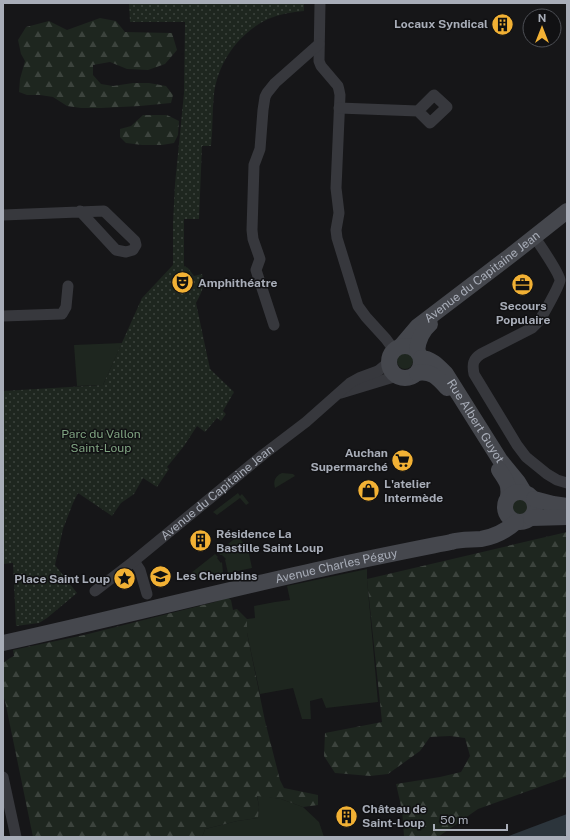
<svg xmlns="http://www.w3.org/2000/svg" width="570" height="840" font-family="'Public Sans',sans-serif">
	<defs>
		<pattern id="forest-firs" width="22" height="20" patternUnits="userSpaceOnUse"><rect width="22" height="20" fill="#1e261f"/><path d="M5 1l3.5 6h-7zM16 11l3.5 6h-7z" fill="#3c433d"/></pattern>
		<pattern id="park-dots" width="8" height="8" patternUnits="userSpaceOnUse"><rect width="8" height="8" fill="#1e261f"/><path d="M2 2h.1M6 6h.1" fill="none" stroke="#3c433d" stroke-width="1.8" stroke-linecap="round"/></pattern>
	</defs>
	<rect width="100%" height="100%" fill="#161618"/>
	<g fill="#1e261f">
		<polygon points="122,343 103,385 77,386 74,345"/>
		<circle cx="405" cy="361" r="8"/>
		<path d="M282,473l11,1 2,2 -20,12c-2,-7 0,-12 7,-15z"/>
		<polygon points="238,493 240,496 242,494 249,503 246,505 240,498 217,515 213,512"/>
		<circle cx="521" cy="506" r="9"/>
		<polygon points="238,536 248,549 252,568 228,573 225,560 226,559 222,555 220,555 218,552"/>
		<polygon points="215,554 218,557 217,558 221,563 222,562 223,573 196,580 191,573"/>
		<polygon points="367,569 367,579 378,702 326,708 322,698 310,701 311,719 302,719 293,688 260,694 247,633 247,619 255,618 254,606 275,602 290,600 287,586"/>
		<polygon points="257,795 281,799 303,807 319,822 324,837 202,837 205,829 237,821 258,818 259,807"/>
	</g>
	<g fill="url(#forest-firs)">
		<polygon points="100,18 116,21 125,32 172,33 177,50 165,64 148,70 127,69 110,62 93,65 93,75 101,84 113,86 133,83 149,83 166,86 173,95 171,103 140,106 101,108 81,108 67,106 53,97 40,95 27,95 19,92 20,79 25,61 21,54 18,40 26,27 49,21 67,30"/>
		<polygon points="143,115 167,115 179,121 178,135 174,143 162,145 142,145 126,143 120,137 120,129 131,126"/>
		<polygon points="567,532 567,777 478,809 438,837 403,837 404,836 402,810 396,784 440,777 461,772 470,756 465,738 450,736 430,737 420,751 388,774 370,776 335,773 324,756 325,733 382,722 367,579"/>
		<polygon points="227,597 231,600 233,610 237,609 247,619 247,633 265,721 280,780 284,788 318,795 318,805 303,807 281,799 257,796 259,807 258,818 237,821 205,829 202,837 33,837 5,701 3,695 3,663 10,658 14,656 13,650 84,635 215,602"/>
	</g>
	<path fill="url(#park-dots)" d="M129,3h175v8c-12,1 -24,3 -36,8 -29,14 -50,43 -54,75 -2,17 -1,35 -3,52h-9l-3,73h-15v47l4,2 6,8 8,-2c3,12 0,18 -6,29l14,66 24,23 -11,19 3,3 -5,7 -4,-3 -12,14 -8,-6 -13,20 -17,21 2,2 -12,18 -14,-9 -9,16 -13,9 -9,13 -34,-23 -5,10 -10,26 -8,36 22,28 -30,25 -8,5 -23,3 -3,-63 -10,1v-173l100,-6 39,-87 31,-33v-42l2,-39 9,-91 1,-71h-55z"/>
	<polygon fill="#2c353c" points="567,814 567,835 561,837 506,837"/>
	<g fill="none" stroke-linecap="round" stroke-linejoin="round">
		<g stroke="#37383d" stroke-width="11">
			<polyline points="320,3 319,61 321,66 338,86 339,90 340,95 336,188 339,213 336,230 337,238 358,306 366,317 386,339 394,350"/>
			<polyline points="339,108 418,111 430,123 447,107 434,95 418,111"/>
			<polyline points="3,215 104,211 135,241 136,245 133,250 126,252 116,250 80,211"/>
			<path d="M534,237c5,6 25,36 26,43 0,5 -17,35 -21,41 -2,2 -5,5 -7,7l-51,26c-8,5 -9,10 -7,20l43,71 9,12 21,17 10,6 10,3"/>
			<polyline points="3,316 62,314 66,307 68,286"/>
			<polyline points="274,325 256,270 260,259 253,239 252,230 254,165 260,149 263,110 265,97 267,93 275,83 319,44"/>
			<polyline points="341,393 397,376"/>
			<polyline points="134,561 140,570 147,594"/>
			<path id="s1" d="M95,591l39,-30 130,-107 42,-32 44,-39 9,-5 19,-7 11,-9"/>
			<polyline points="3,777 16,837"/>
		</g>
		<g stroke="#45474d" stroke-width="16">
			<path id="s2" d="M401,346l17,-20 92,-70 57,-45"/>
			<circle cx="405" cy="362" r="16"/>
			<path d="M417,351c1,-11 5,-20 13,-27"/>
			<path id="s3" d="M421,358c10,0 18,9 25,16l54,86 18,22 6,10"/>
			<path d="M417,373c14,-3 21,5 30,15"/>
			<path d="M499,470c7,10 11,15 9,27"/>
			<circle cx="520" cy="507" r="15"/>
			<polyline points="534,499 553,504 567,506"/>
			<polyline points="531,518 567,517"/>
			<path id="s4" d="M3,643c109,-24 218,-52 327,-76 40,-9 81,-17 121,-25 10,-3 20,-2 30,-3 13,-2 26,-9 35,-17"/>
		</g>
	</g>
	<defs>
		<symbol id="building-disc" viewBox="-11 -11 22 22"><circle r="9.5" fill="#f2b134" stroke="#111113"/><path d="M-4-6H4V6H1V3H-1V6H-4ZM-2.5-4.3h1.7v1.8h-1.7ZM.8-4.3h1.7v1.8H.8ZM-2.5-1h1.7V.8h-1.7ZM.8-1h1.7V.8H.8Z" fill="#111"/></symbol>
		<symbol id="theatre-disc" viewBox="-11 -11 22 22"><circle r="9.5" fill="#f2b134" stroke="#111113"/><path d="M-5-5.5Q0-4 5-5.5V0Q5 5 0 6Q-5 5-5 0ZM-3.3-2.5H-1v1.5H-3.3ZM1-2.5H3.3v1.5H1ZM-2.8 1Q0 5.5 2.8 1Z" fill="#111"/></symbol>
		<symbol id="office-disc" viewBox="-11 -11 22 22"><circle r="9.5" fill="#f2b134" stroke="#111113"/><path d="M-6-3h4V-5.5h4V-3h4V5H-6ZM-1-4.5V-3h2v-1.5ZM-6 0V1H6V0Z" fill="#111"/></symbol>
		<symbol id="supermarket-disc" viewBox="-11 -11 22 22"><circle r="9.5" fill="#f2b134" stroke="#111113"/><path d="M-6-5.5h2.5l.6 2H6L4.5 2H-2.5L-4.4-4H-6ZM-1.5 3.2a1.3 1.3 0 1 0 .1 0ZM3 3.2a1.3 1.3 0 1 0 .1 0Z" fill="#111"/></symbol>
		<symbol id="shop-disc" viewBox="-11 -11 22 22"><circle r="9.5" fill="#f2b134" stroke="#111113"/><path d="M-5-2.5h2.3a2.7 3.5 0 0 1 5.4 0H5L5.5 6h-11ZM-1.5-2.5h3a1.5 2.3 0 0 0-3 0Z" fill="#111"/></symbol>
		<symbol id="school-disc" viewBox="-11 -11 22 22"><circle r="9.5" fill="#f2b134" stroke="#111113"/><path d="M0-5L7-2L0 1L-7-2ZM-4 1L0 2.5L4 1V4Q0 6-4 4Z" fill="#111"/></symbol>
		<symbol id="sight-disc" viewBox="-11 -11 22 22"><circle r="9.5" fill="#f2b134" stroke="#111113"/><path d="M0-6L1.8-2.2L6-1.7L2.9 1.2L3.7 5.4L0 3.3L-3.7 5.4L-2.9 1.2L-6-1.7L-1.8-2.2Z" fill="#111"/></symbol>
	</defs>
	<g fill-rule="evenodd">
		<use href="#building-disc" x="490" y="12" width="25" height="25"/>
		<use href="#theatre-disc" x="170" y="270" width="25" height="25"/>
		<use href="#office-disc" x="510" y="272" width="25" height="25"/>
		<use href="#supermarket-disc" x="390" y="448" width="25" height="25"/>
		<use href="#shop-disc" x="356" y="478" width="25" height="25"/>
		<use href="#building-disc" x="188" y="528" width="25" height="25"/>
		<use href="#school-disc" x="148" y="564" width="25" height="25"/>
		<use href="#sight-disc" x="112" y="566" width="25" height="25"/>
		<use href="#building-disc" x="334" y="804" width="25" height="25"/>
	</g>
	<g text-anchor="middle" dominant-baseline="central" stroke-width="3" stroke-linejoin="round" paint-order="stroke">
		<g font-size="12" font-weight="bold" fill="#a8adb8" stroke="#111113" text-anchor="start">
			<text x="488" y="24" text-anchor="end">Locaux Syndical</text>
			<text x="198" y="283">Amphithéatre</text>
			<text x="523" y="306" text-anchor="middle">Secours<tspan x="523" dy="14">Populaire</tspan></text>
			<text x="388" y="453" text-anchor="end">Auchan<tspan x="388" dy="14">Supermarché</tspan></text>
			<text x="384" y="484">L'atelier<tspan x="384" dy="14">Intermède</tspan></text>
			<text x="216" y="534">Résidence La<tspan x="216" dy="14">Bastille Saint Loup</tspan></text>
			<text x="176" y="576">Les Cherubins</text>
			<text x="110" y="579" text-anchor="end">Place Saint Loup</text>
			<text x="362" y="809">Château de<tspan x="362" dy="14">Saint-Loup</tspan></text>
		</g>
		<g font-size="12" fill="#a8adb8" stroke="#111113">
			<text stroke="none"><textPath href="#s2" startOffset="107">Avenue du Capitaine Jean</textPath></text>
			<text stroke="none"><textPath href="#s3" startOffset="86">Rue Albert Guyot</textPath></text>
			<text stroke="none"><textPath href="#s1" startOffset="157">Avenue du Capitaine Jean</textPath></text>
			<text stroke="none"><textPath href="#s4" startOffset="342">Avenue Charles Péguy</textPath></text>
		</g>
		<g font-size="12" fill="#7fa381" stroke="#111113">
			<text x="101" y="434">Parc du Vallon<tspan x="101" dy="14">Saint-Loup</tspan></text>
		</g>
	</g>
	<rect width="570" height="840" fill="none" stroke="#a8adb8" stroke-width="8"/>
	<g transform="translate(542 28)"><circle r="19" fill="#111113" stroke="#4d4f55"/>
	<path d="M0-3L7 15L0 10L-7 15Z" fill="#f2b134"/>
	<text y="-6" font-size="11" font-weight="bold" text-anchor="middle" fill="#a8adb8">N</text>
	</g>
	<path d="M434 824v6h73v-6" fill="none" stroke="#a8adb8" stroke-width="2"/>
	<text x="440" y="824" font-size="12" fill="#a8adb8" stroke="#111113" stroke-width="3" paint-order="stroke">50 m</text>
</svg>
